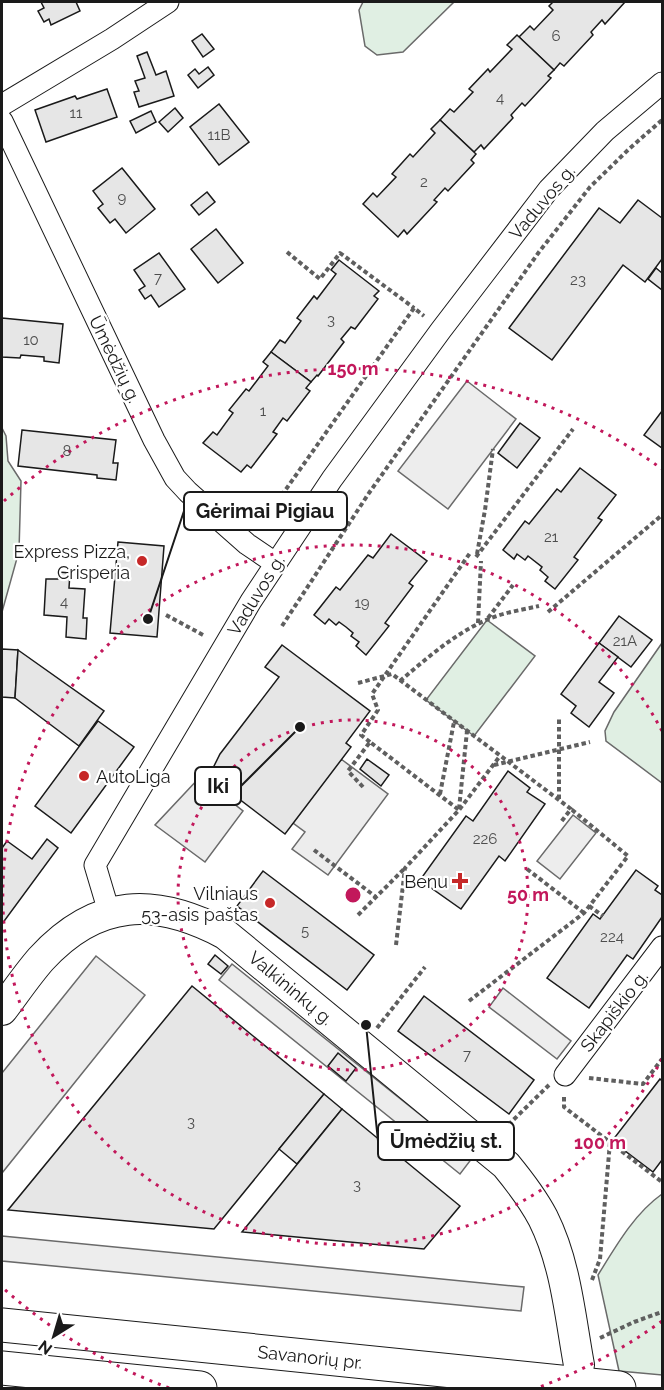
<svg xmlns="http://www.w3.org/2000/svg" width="664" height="1390" font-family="Raleway,sans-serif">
	<rect width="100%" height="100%" fill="#fff"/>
	<g fill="#e0efe3" stroke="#6a6a6a" stroke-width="1.5">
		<polygon points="363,2 454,2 403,52 377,55 365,46 359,10"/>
		<polygon points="2,428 6,436 8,461 21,481 19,551 2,612"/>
		<polygon points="487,620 535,656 474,736 426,700"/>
		<polygon points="662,643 662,783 606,741 605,731 614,712"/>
		<path d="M662,1194v181l-43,-4 -21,-96c18,-29 36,-61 64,-81z"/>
	</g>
	<g fill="#ededed" stroke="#6a6a6a" stroke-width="1.5">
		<polygon points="467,381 516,419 448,509 398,471"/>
		<polygon points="341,759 388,794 328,875 292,849 305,832 293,823"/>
		<polygon points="200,777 243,811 205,862 155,825"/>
		<polygon points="573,815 596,833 560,879 537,861"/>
		<polygon points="96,956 145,995 2,1173 2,1073"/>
		<polygon points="232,964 473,1157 460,1174 219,980"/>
		<polygon points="503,988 571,1041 557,1059 489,1007"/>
		<polygon points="2,1236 524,1287 521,1311 2,1261"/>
	</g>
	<g fill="#e6e6e6" stroke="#1a1a1a" stroke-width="1.5">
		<polygon points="41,2 76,2 80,11 51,25 49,19 44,22 38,11 44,8"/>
		<polygon points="553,2 625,2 605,24 602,20 591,32 593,35 564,66 560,63 554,70 519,37 530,26 534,30 553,10 549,6"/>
		<polygon points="202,34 214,49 203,57 192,41"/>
		<polygon points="517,35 554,70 548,76 551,78 525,106 522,103 511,115 513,118 484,149 481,145 474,152 440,120 450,109 454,112 473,92 469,89 488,69 490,72 512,49 507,45"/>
		<polygon points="147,52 156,75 166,71 174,96 139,107 134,92 139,91 135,81 145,78 137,56"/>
		<polygon points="208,67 214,75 198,88 188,75 195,69 199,74"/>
		<polygon points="107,89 117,117 46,142 35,110 75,96 77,99"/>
		<polygon points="219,104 249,142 219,165 190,127"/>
		<polygon points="175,108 183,118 168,132 159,122"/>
		<polygon points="151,111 156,122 136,133 130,121"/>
		<polygon points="440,120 476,154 471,160 474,163 448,191 445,188 434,200 437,202 407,234 404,230 398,237 363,204 373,193 377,197 396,177 392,174 410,154 413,157 435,133 431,129"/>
		<polygon points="122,168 155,209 126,233 115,219 110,223 98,208 103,204 93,191"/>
		<polygon points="207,192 215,202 199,215 191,205"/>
		<polygon points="638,200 662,218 662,259 645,282 623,265 552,360 509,328 599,208 620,223"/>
		<polygon points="216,229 243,263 218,283 191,249"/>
		<polygon points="159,253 185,289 159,307 151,295 145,299 139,290 145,286 134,270"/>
		<polygon points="339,260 379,291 374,296 378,299 355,329 351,327 341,339 344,342 318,376 317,375 311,382 271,352 280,340 285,343 301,321 297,318 314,296 317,299 336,274 331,270"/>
		<polygon points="656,268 662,273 662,290 648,279"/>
		<polygon points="2,318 63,324 59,363 44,361 44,357 21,355 20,358 2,357"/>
		<polygon points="271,352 311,382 306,388 310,391 287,421 283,418 273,432 277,434 251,468 247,465 241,472 203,443 213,432 217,435 233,413 229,410 246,389 249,391 268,366 263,362"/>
		<polygon points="662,411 662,448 644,435"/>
		<polygon points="520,423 540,438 517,468 498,453"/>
		<polygon points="22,430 116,440 113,463 118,463 116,480 97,478 97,475 18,466"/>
		<polygon points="580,468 616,495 598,518 602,520 574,557 578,560 555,589 545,581 548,577 540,570 542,567 528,556 525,560 517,554 514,559 503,550 525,521 529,524 557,489 561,492"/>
		<polygon points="391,534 427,561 409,583 413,586 385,623 389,626 366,655 356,646 359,642 351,636 353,633 346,627 339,622 336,625 329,619 325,624 314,615 336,587 340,590 368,555 373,558"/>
		<polygon points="118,542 164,546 157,637 110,633"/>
		<polygon points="58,572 70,573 69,588 85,589 83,618 87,618 86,639 66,637 67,617 44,615 46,579 58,579"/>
		<polygon points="619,616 652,640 631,667 599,643"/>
		<polygon points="599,643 618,657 599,682 614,693 589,727 571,713 576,706 561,694"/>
		<polygon points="282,645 370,711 346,743 351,747 285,834 209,776 220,754 279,677 265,667"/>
		<polygon points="2,649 18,650 15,698 2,697"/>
		<polygon points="18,650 104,711 79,746 15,698"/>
		<polygon points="98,721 134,747 71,833 35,806"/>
		<polygon points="367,759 389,775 381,786 360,769"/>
		<polygon points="508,771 530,788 527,792 545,804 505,861 499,856 461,909 420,880 466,816 473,821"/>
		<polygon points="47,839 58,848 2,924 2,848 7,841 32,859"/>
		<polygon points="636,870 658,886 655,890 662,895 662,917 633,959 627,955 589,1008 547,978 593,914 600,919"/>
		<polygon points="263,871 374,955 347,990 237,906"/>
		<polygon points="215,955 228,966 221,974 208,964"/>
		<polygon points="192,986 324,1094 214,1229 8,1210"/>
		<polygon points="424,996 534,1080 509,1114 398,1031"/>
		<polygon points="338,1053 356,1068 346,1081 328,1066"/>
		<polygon points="660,1079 662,1081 662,1160 653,1172 612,1141"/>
		<polygon points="324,1094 342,1109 297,1164 279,1149"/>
		<polygon points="342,1109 460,1206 424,1249 242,1232"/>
	</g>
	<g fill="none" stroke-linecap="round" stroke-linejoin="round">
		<defs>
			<g id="street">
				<polyline points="2,105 112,39 168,2"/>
				<polyline points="2,121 154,440 175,478 188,492 247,544 275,563"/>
				<polyline points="109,912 95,865 251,601 332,479 441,330 549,189 605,131 662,83"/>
				<polyline points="565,1075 662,947"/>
			</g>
			<path id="secondary" d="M2,1010c13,-17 25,-35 39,-51 56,-61 114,-62 184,-25l281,231c14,17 27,34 37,53 23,46 27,98 36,147"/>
			<g id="highway">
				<polyline points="2,1325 619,1388"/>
				<polyline points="2,1368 200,1388"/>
			</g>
		</defs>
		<use href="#street" stroke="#1a1a1a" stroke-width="23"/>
		<use href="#secondary" stroke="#1a1a1a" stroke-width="32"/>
		<use href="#highway" stroke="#1a1a1a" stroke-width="35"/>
		<g stroke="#5f5f5f" stroke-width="4" stroke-dasharray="4.5 3" stroke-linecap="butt">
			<polyline points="287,252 320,279 340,253 414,308"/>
			<polyline points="260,526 414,308 424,316"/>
			<polyline points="477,554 485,510 493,449"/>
			<polyline points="476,557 573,429"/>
			<polyline points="548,612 662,515"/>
			<polyline points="166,615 205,636"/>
			<polyline points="488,618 513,585"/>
			<polyline points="478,623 481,561"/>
			<polyline points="282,626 369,493 539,252 590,187 629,149 662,120"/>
			<path d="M400,681c26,-22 53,-46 84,-60 17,-8 37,-11 55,-15"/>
			<polyline points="358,683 392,674 571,809 561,822"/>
			<polyline points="370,742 361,735 378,710 372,694 470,553"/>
			<polyline points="494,765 590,742"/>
			<polyline points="363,787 348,771 370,742 459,810"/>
			<polyline points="440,794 454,722"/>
			<polyline points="559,799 559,719"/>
			<polyline points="459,809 467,731"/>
			<polyline points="314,850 376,897"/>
			<polyline points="527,869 584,913"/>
			<polyline points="589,906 603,916"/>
			<polyline points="358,915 404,869"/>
			<polyline points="396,945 405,868 459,810 500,756"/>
			<polyline points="469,1001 584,913 628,856 571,809"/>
			<polyline points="377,1028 425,967"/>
			<polyline points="589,1078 643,1084 662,1059"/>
			<polyline points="564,1097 564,1107 662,1182"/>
			<polyline points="503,1130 549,1085"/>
			<polyline points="592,1280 600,1259 610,1142"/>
			<polyline points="600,1338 634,1322 662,1312"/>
		</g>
		<use href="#street" stroke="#fff" stroke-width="21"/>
		<use href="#secondary" stroke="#fff" stroke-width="30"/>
		<use href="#highway" stroke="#fff" stroke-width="33"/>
	</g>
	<g fill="none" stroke="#c2185b" stroke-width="3" stroke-dasharray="3 6">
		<circle cx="353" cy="895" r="175"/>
		<path d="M662 1059A350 350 0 1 1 662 731"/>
		<path d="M662 1321A526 526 0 0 1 537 1388M169 1388A526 526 0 0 1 4 1289M4 501A526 526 0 0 1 662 469"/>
	</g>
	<g fill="#c62828" stroke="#fff" stroke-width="2">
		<circle cx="142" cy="561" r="6"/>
		<circle cx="84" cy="776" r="6"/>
		<path d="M457 872h6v6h6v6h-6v6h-6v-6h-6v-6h6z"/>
		<circle cx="270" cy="903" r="6"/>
	</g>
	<g text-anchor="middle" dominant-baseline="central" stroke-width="4.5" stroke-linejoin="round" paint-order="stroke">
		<g font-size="15" fill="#4d4d4d">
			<text x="556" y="36">6</text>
			<text x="500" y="98">4</text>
			<text x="76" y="113">11</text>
			<text x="219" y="135">11B</text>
			<text x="424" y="182">2</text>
			<text x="122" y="198">9</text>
			<text x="158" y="278">7</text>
			<text x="578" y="280">23</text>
			<text x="331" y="320">3</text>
			<text x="31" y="340">10</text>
			<text x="263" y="411">1</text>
			<text x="67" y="451">8</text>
			<text x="551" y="537">21</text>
			<text x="64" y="602">4</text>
			<text x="362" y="603">19</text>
			<text x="625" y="641">21A</text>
			<text x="485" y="839">226</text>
			<text x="305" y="931">5</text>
			<text x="612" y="937">224</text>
			<text x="467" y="1055">7</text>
			<text x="191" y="1122">3</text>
			<text x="357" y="1185">3</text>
		</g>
		<g font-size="18" fill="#1a1a1a" stroke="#fff">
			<text transform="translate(542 202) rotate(-50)">Vaduvos g.</text>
			<text transform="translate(115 359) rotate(64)">Ūmėdžių g.</text>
			<text transform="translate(256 595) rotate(-58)">Vaduvos g.</text>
			<text transform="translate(291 988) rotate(40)">Valkininkų g.</text>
			<text transform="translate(614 1011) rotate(-52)">Skapiškio g.</text>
			<text transform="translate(310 1357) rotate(6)">Savanorių pr.</text>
		</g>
		<g font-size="18" fill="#1a1a1a" stroke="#fff" text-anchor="end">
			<text x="130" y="551">Express Pizza,<tspan x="130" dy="21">Crisperia</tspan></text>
			<text x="96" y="776" text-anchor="start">AutoLiga</text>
			<text x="448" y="881">Benu</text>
			<text x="258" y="893">Vilniaus<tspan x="258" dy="21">53-asis paštas</tspan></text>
		</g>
	</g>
	<circle cx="353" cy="895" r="9" fill="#c2185b" stroke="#fff" stroke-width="3"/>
	<g font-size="18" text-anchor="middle" font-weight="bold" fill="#c2185b" stroke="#fff" stroke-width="4.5" stroke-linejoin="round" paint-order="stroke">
		<text x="353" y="375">150 m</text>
		<text x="528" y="901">50 m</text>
		<text x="600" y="1149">100 m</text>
	</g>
	<path fill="none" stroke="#1a1a1a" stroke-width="2" d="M148 619L184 511M300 727L241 786M366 1025L378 1141"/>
	<g fill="#1a1a1a" stroke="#fff" stroke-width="2">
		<circle cx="148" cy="619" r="6"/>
		<circle cx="300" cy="727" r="6"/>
		<circle cx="366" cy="1025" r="6"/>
	</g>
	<g fill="#fff" stroke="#1a1a1a" stroke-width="2">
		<rect x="184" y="492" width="163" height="38" rx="6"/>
		<rect x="195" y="767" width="46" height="38" rx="6"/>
		<rect x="378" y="1122" width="136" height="38" rx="6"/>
	</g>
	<g font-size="20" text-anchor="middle" font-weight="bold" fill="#1a1a1a">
		<text x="265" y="518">Gėrimai Pigiau</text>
		<text x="218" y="793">Iki</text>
		<text x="446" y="1148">Ūmėdžių st.</text>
	</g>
	<rect width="664" height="1390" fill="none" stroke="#1a1a1a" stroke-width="6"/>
	<g transform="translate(54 1336) rotate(217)" stroke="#ffffff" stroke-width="4.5" paint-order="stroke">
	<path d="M0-4.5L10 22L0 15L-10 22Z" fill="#1a1a1a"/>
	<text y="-9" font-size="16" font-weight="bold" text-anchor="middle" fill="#1a1a1a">N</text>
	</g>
</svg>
